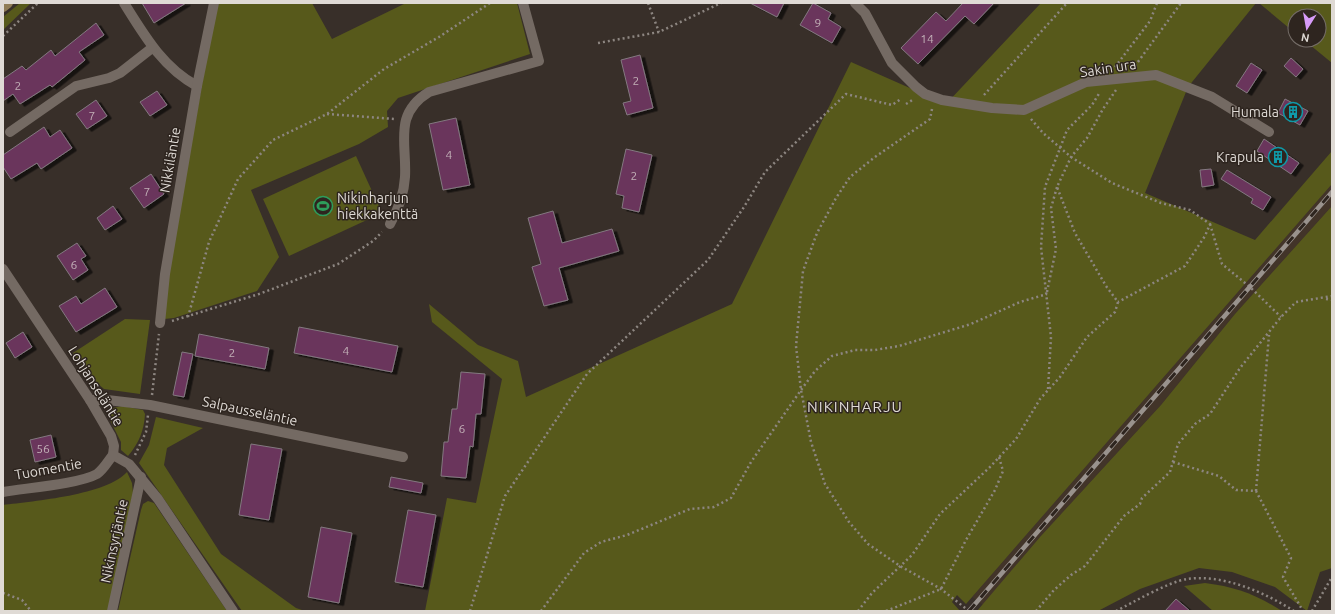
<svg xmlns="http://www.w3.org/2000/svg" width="1335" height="614" font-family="Ubuntu,sans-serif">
	<defs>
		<filter id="shadow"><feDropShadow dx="4.5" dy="2.5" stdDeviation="0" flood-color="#0009"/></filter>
	</defs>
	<rect width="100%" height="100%" fill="#382f29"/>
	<polygon fill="#423429" points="1332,184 1332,206 1235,314 1161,405 1040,537 983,605 972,597"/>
	<g fill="#57591b">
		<polygon points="20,3 31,3 3,30 3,17"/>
		<polygon points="219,3 312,3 332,39 406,3 517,3 530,54 398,98 387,111 388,127 359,144 251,190 279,257 257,291 174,318 164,319 168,274 214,17"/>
		<polygon points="1041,3 1256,3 1188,87 1145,193 1255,240 1332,151 1332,184 966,604 957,595 952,602 960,611 425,611 447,498 476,503 502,379 432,322 429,304 478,345 518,361 526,397 732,304 851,62 946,104"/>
		<polygon points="1259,3 1332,3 1332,63 1304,40 1319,40 1319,16 1295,16 1295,33"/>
		<polygon points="356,156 382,213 289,256 263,199"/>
		<polygon points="1332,206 1332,568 1320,572 1307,611 1275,587 1232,572 1199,568 1140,589 1098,611 977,611 1040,537 1161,405 1235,314"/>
		<polygon points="125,319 150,320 140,394 104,389 88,375 73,353"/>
		<path d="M122,406l21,4 2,4c-1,17 -6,29 -17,42l-7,-6v-8l-13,-26v-4l5,-4z"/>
		<polygon points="156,417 203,428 167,448 164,465 221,554 296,608 305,611 242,611 139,463 149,445"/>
		<path d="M127,472l5,11 1,10 -25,118h-105v-106c31,-4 104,-10 124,-33z"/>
		<polygon points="148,501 154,503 227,611 118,611 141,510 143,504"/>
		<path d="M1205,583c31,4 50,11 77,28h-69l-29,-25z"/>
	</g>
	<g fill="#6a345c" stroke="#837980" filter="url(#shadow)">
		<polygon points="142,3 186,3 154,23"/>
		<polygon points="750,3 784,3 777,17"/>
		<polygon points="813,3 831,13 828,19 841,27 832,43 800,25"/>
		<polygon points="963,3 994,3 974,24 965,16 918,64 901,48 936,12 946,21"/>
		<polygon points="96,23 104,35 79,52 85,60 52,87 50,85 20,104 13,94 3,101 3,79 22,66 26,70 51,50 55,56"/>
		<polygon points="640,55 653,108 627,115 623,103 631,101 621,60"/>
		<polygon points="1291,58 1303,69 1296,77 1284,66"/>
		<polygon points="1251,63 1262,70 1247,93 1236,86"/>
		<polygon points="157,91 167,105 150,116 140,102"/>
		<polygon points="1285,99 1308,111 1300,125 1278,113"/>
		<polygon points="96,100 107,116 87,129 76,114"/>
		<polygon points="456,118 470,185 443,190 429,124"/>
		<polygon points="44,127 50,137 60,130 72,148 41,169 37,163 11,179 3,167 3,155"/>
		<polygon points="1264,139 1299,163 1291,174 1257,151"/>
		<polygon points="626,149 652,155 639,212 622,208 624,196 616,194"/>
		<polygon points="1211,169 1214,185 1202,187 1200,170"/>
		<polygon points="1227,170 1271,197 1263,210 1251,203 1253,199 1221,179"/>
		<polygon points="151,174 164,194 144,208 130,188"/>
		<polygon points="113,206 122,219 105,230 97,218"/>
		<polygon points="553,211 562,243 612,229 619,251 559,268 568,300 544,306 532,267 541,264 528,218"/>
		<polygon points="77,243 86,256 81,259 88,270 73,280 57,256"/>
		<polygon points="105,288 117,307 76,332 59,306 76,296 81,304"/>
		<polygon points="299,327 398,346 392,372 294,353"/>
		<polygon points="23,332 32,347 15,358 6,343"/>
		<polygon points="199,334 269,348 265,369 195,356"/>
		<polygon points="182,352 193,354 184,397 173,395"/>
		<polygon points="461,372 485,374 481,414 476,414 473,447 470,446 466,478 441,476 444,442 448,442 452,409 457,409"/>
		<polygon points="51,435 56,457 35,462 30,440"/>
		<polygon points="251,444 282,449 269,520 239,515"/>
		<polygon points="391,477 423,483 421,493 389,487"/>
		<polygon points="408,510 436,515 423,587 395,582"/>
		<polygon points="321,527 352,533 339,603 308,597"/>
		<polygon points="1176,599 1190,611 1165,611"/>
	</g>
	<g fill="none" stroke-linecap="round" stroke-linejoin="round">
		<g stroke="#8d8681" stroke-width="2.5" stroke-dasharray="2 3" stroke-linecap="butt">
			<polyline points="648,3 659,32"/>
			<polyline points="3,36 38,3"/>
			<polyline points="598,43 659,32 721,3"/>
			<polyline points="1135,66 1181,3"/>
			<polyline points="1115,67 1150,21 1157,3"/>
			<polyline points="984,95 1067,3"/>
			<polyline points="906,104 914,99"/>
			<polyline points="932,109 930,119 875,157 850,177 836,198 817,233 803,271 796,346 801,390 811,442 825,484 849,522 868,544 900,566 941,589 969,611"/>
			<polyline points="327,114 395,119"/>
			<polyline points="1031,119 1043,133 1071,157 1112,183 1161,203 1190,210 1210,224 1205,236 1185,266 1118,302"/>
			<polyline points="1210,224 1222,264 1250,287 1281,317"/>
			<polyline points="1047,292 1056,249 1051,208 1057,187"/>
			<polyline points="1326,299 1332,300"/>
			<polyline points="188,317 209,242 238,179 273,140 327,114 384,69 439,37 490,3"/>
			<polyline points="172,321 259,294 338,264 373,241 382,232"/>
			<polyline points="1048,389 1051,337 1041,247 1045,187 1067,130 1092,105 1100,92"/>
			<polyline points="152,395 159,334"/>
			<polyline points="135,455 146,432 148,415"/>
			<polyline points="1173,462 1219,476 1236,490 1256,491 1291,558 1283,577 1303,611"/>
			<polyline points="1256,491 1269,335"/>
			<polyline points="3,593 22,600 31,611"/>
			<polyline points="470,611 505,496 587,374 708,260 744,207 765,172 846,94 892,105 901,99"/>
			<polyline points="541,611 584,553 601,542 627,535 690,509 714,507 731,498 751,462 801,390 815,371 832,356 855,350 875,350 899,346 971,324 1020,302 1047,294"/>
			<polyline points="858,611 872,593 912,555 940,514 990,467 1016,439 1040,399 1060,377 1087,337 1115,312 1118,302 1106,286 1075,233 1057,187 1071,157 1087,138 1103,109 1116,90"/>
			<polyline points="886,611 941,589 966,540 995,490 1003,471 999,457"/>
			<polyline points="1036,611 1054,590 1071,575 1085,566 1124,516 1140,504 1142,498 1170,472 1178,444 1195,424 1210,414 1240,368 1281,317 1296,302 1332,296"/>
			<path d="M1116,611c18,-9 52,-29 71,-32 36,-5 77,13 107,32"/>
			<polyline points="1312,611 1332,577"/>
		</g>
		<g stroke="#746a63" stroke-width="10">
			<path d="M124,3c20,32 39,65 73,83"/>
			<polyline points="855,3 865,13 892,63 916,87 925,94 942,100 992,108 1024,110 1086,82 1156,75 1212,97 1269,132"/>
			<polyline points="10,132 76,86 109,78 120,73 152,48"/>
			<path d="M390,224c8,-14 14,-30 15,-47 2,-34 -12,-63 24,-85l110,-31 -16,-58"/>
			<polyline points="3,269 90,400 111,436 114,446 113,455 129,464 158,499 233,611"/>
			<polyline points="160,323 165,274 197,86 214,3"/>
			<polyline points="90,400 107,400 150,405 403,457"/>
			<path d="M3,492c23,-4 76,-8 94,-18 7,-5 11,-13 16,-19"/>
			<polyline points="112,611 141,477"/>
		</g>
		<polyline stroke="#907c56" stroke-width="10" points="3,7 8,3"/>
		<defs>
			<polyline id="rail" points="969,611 1332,192"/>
		</defs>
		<use href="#rail" stroke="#99928d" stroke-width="4.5"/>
		<use href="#rail" stroke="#2e251f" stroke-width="3" stroke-dasharray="9" stroke-linecap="butt"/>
	</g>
	<defs>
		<symbol id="building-ring" viewBox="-11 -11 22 22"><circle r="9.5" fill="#2e251f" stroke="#0f9aa8" stroke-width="1.5"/><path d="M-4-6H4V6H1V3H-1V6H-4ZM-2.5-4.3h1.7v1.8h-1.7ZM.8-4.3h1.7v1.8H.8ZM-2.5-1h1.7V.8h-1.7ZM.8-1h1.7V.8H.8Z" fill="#0f9aa8"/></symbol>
		<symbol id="stadium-ring" viewBox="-11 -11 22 22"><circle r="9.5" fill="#2e251f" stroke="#2e9e5b" stroke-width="1.5"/><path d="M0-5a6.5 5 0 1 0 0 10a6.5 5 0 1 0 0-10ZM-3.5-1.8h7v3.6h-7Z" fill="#2e9e5b"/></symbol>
	</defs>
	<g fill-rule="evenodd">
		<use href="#building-ring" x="1282" y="101" width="22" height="22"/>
		<use href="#building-ring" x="1267" y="146" width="22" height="22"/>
		<use href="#stadium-ring" x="312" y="195" width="22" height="22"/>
	</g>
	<g text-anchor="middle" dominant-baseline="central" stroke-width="3" stroke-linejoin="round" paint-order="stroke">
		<g font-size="12" fill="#c2b0b7">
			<text x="818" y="22">9</text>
			<text x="927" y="38">14</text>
			<text x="636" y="80">2</text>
			<text x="18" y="85">2</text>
			<text x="92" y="115">7</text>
			<text x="449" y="154">4</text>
			<text x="634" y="175">2</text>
			<text x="147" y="191">7</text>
			<text x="74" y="264">6</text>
			<text x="346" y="350">4</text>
			<text x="232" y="352">2</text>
			<text x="462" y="428">6</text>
			<text x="43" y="448">56</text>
		</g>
		<g font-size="14" fill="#dfdad5" stroke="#2e251f">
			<text transform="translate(1108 68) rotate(-9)">Sakin ura</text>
			<text transform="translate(170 160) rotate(-80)">Nikkiläntie</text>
			<text transform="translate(96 386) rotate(58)">Lohjanseläntie</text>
			<text transform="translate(250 411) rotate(12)">Salpausseläntie</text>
			<text transform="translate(48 469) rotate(-10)">Tuomentie</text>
			<text transform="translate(114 541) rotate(-78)">Nikinsyrjäntie</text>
		</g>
		<g font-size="14" fill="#dfdad5" stroke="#2e251f" text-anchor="end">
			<text x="1279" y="112">Humala</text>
			<text x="1264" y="157">Krapula</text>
			<text x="337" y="198" text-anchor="start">Nikinharjun<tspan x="337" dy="16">hiekkakenttä</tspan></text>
		</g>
		<g font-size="15" letter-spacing="1" fill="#dfdad5" stroke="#2e251f">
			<text x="855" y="406">NIKINHARJU</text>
		</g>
	</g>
	<rect width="1335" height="614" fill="none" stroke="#dfdad5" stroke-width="8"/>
	<g transform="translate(1307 28) rotate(191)"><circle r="19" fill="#2e251f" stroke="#756d68"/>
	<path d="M0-3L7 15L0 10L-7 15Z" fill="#d79bf9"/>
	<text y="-6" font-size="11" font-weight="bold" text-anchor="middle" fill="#dfdad5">N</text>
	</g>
</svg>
